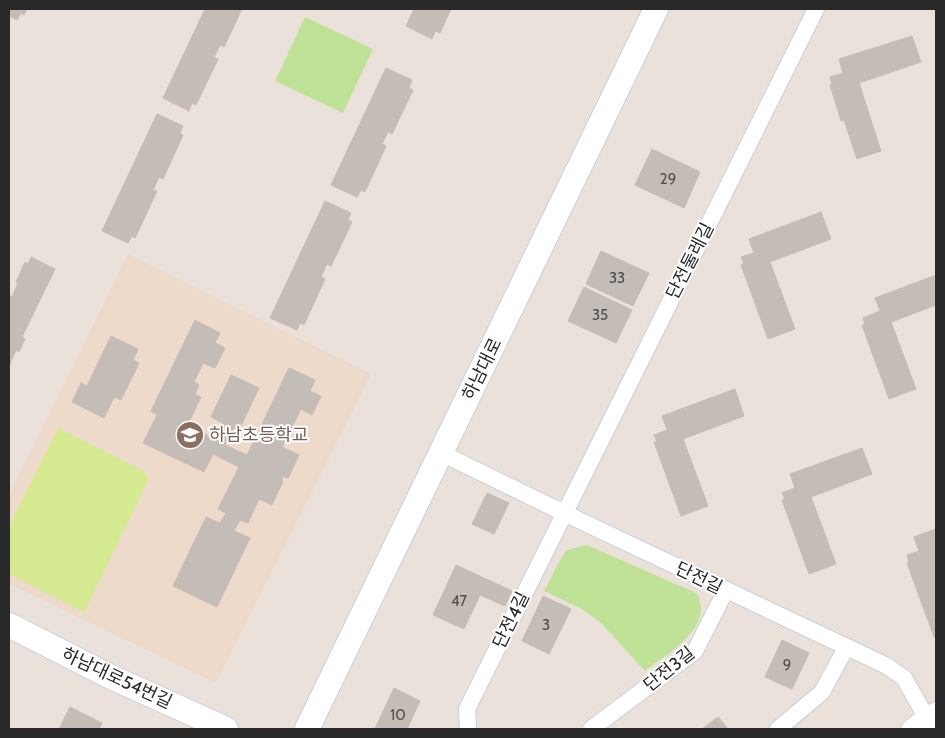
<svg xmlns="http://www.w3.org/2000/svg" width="945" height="738" font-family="Cabin,'Noto Sans KR',sans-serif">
	<rect width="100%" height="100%" fill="#ebe1db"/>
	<polygon fill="#eddaca" points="128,254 371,374 216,683 9,584 9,495"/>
	<g fill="#c0e297">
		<polygon points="305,17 373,49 343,113 275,81"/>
		<path d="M587,545l109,48c21,33 -29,61 -51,78l-45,-49 -20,-14 -36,-17 18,-34 5,-7z"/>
	</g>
	<polygon fill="#d6ea92" points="58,428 142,470 148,477 148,481 84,612 9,574 9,526"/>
	<g fill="#c4bcb6" stroke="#c7bcb4">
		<polygon points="9,9 27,9 24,15 21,13 17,20 9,16"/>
		<polygon points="205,9 242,9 224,47 220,45 214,57 218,59 196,105 192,103 189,111 163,98"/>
		<polygon points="414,9 451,9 440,33 435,31 432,39 406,26"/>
		<polygon points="912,36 921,62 859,83 881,151 857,159 844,120 841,121 830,85 832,84 830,77 843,73 839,59"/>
		<polygon points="386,68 412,80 409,88 413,90 392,134 388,132 382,144 386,146 365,192 361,190 357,197 331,185"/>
		<polygon points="157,114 183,126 180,133 183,135 163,179 159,177 153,190 157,191 135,238 132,236 128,243 102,231"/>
		<polygon points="652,149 700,172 684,208 635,185"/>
		<polygon points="325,201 351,213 348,220 352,222 331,266 327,264 321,277 325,279 304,325 300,323 297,330 270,318"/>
		<polygon points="821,212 831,239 770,262 795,329 768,339 741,265 744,264 741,257 754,253 749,239"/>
		<polygon points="601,251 649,273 633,306 586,284"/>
		<polygon points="31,257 55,269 22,337 25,339 19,352 16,350 9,366 9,296 12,297 18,283 16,282 25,262 28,264"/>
		<polygon points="936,275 936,305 891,322 916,389 889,399 862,325 865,324 863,318 880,311 875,298"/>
		<polygon points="584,287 632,310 616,343 568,321"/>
		<polygon points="195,320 220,333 215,343 225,348 215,368 203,363 194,382 199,385 195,394 201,397 187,426 215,439 223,423 211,417 231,375 259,388 239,430 234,428 225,445 247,455 289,368 315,380 310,391 321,396 312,415 301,409 282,447 299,455 288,478 283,476 282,480 283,481 272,505 259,499 248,523 240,520 234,531 250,538 217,607 173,586 206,517 220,523 226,513 218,509 239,467 213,454 204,472 143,443 157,415 151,411"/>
		<polygon points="111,336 138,349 133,360 139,363 121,400 114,397 104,418 72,402 81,383 87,386"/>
		<polygon points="735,389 744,416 683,439 708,506 681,516 654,442 657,441 654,435 667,430 662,416"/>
		<polygon points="862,448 872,474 811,497 836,564 809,574 782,500 785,499 782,493 795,488 790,474"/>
		<polygon points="487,493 509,503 494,534 472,524"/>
		<polygon points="936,529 936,636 934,637 907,563 909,562 907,555 919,551 914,537"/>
		<polygon points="456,565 512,591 505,606 480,595 464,629 433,615"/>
		<polygon points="543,596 571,609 549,654 522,641"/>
		<polygon points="782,640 809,653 792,689 765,677"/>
		<polygon points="394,688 420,701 407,729 375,729"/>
		<polygon points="70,707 102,723 99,729 59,729"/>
		<polygon points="718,717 728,729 702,729"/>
	</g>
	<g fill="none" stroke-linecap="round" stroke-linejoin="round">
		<defs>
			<g id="street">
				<polyline points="441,453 564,513 887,666 904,678 933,729"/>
				<polyline points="468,729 467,709 816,9"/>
				<polyline points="591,729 695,651 726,590"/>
				<polyline points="778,729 822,692 846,648"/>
				<polyline points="909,729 925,716 936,710"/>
			</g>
			<g id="secondary">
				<polyline points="9,625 109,676 226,729"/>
				<polyline points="307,729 656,9"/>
			</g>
		</defs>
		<use href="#street" stroke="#c9d0db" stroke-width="18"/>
		<use href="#secondary" stroke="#c9d0db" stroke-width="26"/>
		<use href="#street" stroke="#fff" stroke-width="16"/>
		<use href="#secondary" stroke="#fff" stroke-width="24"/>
	</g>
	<defs>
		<symbol id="school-disc" viewBox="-11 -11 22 22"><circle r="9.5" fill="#8d6e63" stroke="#fff"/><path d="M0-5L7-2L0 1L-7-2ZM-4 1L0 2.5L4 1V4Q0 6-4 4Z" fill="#fff"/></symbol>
	</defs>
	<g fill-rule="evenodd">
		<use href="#school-disc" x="174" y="419" width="32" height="32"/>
	</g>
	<g text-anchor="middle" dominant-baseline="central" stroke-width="4" stroke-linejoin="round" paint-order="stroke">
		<g font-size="15" fill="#504e4c">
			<text x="668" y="179">29</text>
			<text x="617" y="278">33</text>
			<text x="600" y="315">35</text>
			<text x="459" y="601">47</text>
			<text x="546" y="625">3</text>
			<text x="787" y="665">9</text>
			<text x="398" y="715">10</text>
		</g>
		<g font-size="18" fill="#292929" stroke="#fff">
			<text transform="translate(690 261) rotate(-63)">단전둘레길</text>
			<text transform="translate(482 369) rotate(-64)">하남대로</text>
			<text transform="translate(699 578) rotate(26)">단전길</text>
			<text transform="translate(511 620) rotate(-64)">단전4길</text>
			<text transform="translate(669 669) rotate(-39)">단전3길</text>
			<text transform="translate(117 678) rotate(25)">하남대로54번길</text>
		</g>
		<g font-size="18" fill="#785e54" stroke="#fff" text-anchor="start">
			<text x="209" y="435">하남초등학교</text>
		</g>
	</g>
	<rect width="945" height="738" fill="none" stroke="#292929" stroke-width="20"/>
</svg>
